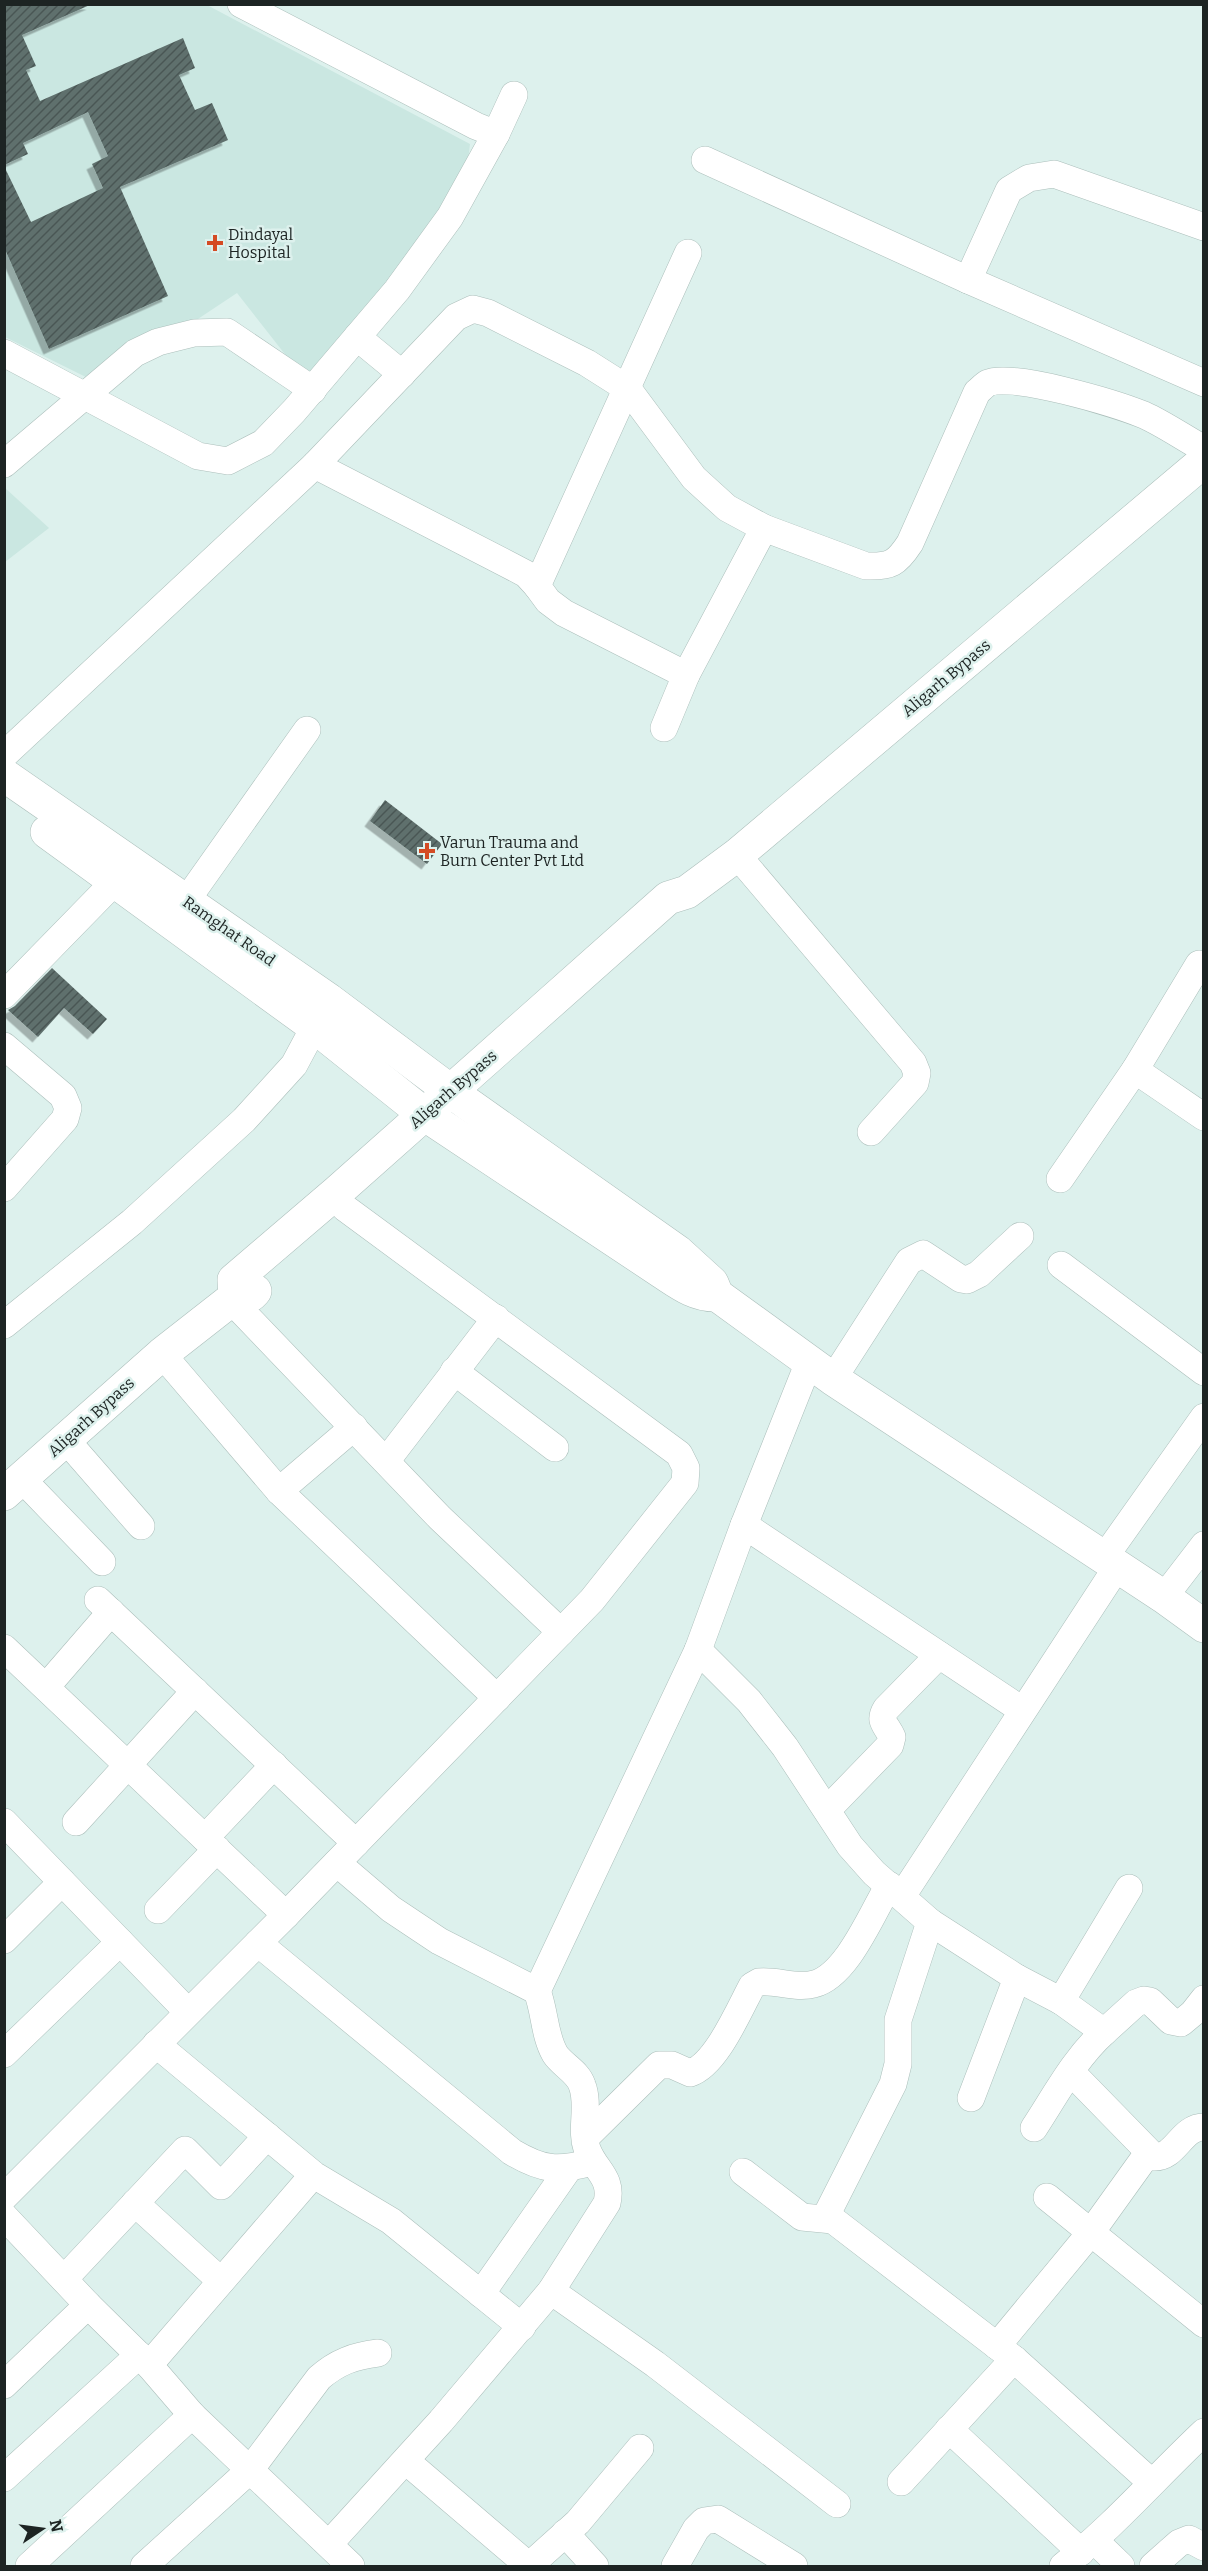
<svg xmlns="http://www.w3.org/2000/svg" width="1208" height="2571" font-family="Bitter,serif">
	<defs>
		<pattern id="building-hatch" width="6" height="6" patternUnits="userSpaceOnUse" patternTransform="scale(1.5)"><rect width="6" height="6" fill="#5f706d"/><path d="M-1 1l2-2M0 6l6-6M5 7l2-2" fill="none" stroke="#4a5754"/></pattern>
		<filter id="shadow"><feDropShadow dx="-5.5" dy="5.5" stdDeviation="0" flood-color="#0004"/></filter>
	</defs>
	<rect width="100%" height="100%" fill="#ddf1ed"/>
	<g fill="#cae7e1">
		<polygon points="4,5 207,5 470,144 464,192 313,390 237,293 100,384 5,337"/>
		<polygon points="5,488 49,528 5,562"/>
	</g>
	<g fill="url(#building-hatch)" filter="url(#shadow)">
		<polygon points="4,4 92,4 22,35 36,66 26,70 40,101 183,38 195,68 179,75 195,110 212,103 228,140 120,187 168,296 49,349 4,247 4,166 31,222 103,188 92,164 108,156 88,112 23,143 28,154 4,165"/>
		<polygon points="385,800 442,844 427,864 370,821"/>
		<polygon points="52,968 107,1019 93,1034 64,1008 38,1037 8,1010 15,1006"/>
	</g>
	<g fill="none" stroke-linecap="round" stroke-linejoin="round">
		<defs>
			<g id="minor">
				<polyline points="241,4 476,126 496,134"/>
				<polyline points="705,160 968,280 1204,383"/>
				<polyline points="688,253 537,586 548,601 564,613 686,675 764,528"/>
				<polyline points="968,280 1009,190 1029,178 1054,174 1204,227"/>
				<polyline points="357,337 402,374"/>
				<polyline points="4,353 198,456 228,461 263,443 294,411 397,290 450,217 496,134 514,95"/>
				<polyline points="4,464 135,353 158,342 194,333 227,332 313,390"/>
				<polyline points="315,465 507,564 526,574 537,586"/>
				<polyline points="664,728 686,675"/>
				<path d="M4,755l311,-290 141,-148 17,-8 15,4 99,50 41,26 66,89 33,30 37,20 102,38c25,1 31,-3 44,-23l67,-151c3,-2 7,-7 11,-9 24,-11 129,21 156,32 20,9 40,23 60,34"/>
				<polyline points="737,855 913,1063 917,1073 915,1083 871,1132"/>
				<polyline points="186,901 307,730"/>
				<polyline points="4,995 128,868"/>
				<polyline points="4,1046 63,1096 68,1108 65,1119 4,1188"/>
				<polyline points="1135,1070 1204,1117"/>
				<polyline points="1060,1179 1135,1070 1199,964"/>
				<polyline points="1061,1265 1204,1372"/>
				<polyline points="231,1300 440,1518 561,1632"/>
				<polyline points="4,1325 132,1222 244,1120 294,1065 324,1009"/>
				<polyline points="162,1354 279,1491 354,1427"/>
				<polyline points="454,1371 555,1448"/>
				<polyline points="833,1379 909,1261 923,1254 961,1279 967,1280 979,1274 1020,1236"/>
				<polyline points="66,1440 141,1526"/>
				<polyline points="387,1460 496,1318"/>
				<polyline points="22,1479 102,1562"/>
				<polyline points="279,1491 497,1698"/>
				<polyline points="744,1525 1022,1710"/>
				<polyline points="1104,1558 1204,1417"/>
				<polyline points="1164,1597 1204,1545"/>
				<polyline points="98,1600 356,1843"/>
				<polyline points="4,1648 286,1915"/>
				<polyline points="698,1650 749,1701 785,1747 850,1846 874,1873 930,1922 898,2020 898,2064 893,2084 825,2218"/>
				<polyline points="46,1687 111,1612"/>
				<path d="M827,1810l63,-65 2,-8c-5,-12 -14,-15 -6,-28l53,-54"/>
				<polyline points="4,1822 188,2012"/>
				<polyline points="76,1822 195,1691"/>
				<polyline points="205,1838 274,1765"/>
				<polyline points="902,1896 1117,1567"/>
				<polyline points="158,1910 217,1849"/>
				<polyline points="930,1922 1017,1978 971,2098"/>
				<polyline points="4,1940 62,1882"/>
				<path d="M258,1943l254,209c32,19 46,19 81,10"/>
				<polyline points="1017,1978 1061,2001"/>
				<polyline points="537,1991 698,1650 744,1525 809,1362"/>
				<polyline points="1104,2032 1136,2003 1144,2000 1150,2001 1171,2021 1181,2023 1193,2013 1204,1999"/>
				<polyline points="156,2044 314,2175 391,2221 522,2327"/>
				<polyline points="4,2054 120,1942"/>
				<path d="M1071,2072l83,85c22,1 27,-30 50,-30"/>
				<path d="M1034,2128c21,-32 41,-70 70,-96l-43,-31 68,-113"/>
				<path d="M586,2137l73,-72h13l18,8c26,-8 49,-63 62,-87l7,-4c18,-2 37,7 55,2 33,-8 58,-71 75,-99"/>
				<polyline points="743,2172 802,2217 833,2220 1014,2359 1151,2482"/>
				<polyline points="4,2197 286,1915 592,1600 685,1483 686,1468 679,1454 345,1208"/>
				<polyline points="1047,2197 1204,2324"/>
				<polyline points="135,2203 221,2281"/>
				<polyline points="4,2216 88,2305 149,2365 192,2415 351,2566"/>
				<polyline points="64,2279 185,2150 221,2186 267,2136"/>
				<polyline points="551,2291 655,2364 837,2504"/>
				<polyline points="481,2294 569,2168"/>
				<polyline points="997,2346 1092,2231 1148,2153"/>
				<polyline points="149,2365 313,2175"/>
				<polyline points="4,2385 88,2305"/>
				<polyline points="949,2429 1081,2552"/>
				<polyline points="406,2461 529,2566"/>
				<polyline points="4,2478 139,2355"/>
				<polyline points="901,2482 1014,2359"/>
				<polyline points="565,2533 595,2566"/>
				<polyline points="1095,2541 1121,2566"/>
				<path d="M329,2544l112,-123 110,-130 56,-88c6,-26 -12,-32 -20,-54 -7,-20 3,-44 -5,-64 -4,-13 -20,-20 -27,-31 -11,-19 -10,-43 -18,-63l-98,-50 -48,-32 -54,-46"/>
				<polyline points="29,2566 192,2415"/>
				<path d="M144,2566l106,-96 69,-92c18,-16 35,-22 59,-25"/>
				<polyline points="529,2566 578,2522 640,2448"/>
				<polyline points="675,2566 696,2529 704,2521 718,2519 794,2566"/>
				<path d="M1063,2566c51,-40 94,-90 141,-134"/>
				<polyline points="1153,2566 1179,2543 1189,2539 1204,2547"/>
			</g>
			<g id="major">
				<polyline points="4,775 329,1000 468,1104 678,1252 712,1283 717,1295 833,1379 1164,1597 1204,1626"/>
				<path d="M47,832l268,195 109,87 238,158c17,11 32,23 53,23"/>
			</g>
			<g id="highway">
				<polyline points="235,1297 234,1280 337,1192 668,898 687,892 737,855 1204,461"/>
				<polyline points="4,1494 162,1354 231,1300 251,1295 255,1291"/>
			</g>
		</defs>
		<use href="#minor" stroke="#acbfbb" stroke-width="28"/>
		<use href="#major" stroke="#acbfbb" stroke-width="34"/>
		<use href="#highway" stroke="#acbfbb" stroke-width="34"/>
		<use href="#minor" stroke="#fff" stroke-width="27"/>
		<use href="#major" stroke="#fff" stroke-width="33"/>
		<use href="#highway" stroke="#fff" stroke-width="33"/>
	</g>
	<g fill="#d44b24" stroke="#ddf1ed" stroke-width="2">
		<path d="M212 234h6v6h6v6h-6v6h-6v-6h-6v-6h6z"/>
		<path d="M424 842h6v6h6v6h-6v6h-6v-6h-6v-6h6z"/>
	</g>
	<g text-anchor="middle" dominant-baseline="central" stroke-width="5" stroke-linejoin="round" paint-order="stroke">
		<g font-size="16" fill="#1d2423" stroke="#ddf1ed" text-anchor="start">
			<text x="228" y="234">Dindayal<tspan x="228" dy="18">Hospital</tspan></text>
			<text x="440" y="842">Varun Trauma and<tspan x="440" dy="18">Burn Center Pvt Ltd</tspan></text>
		</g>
		<g font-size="16" fill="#1d2423" stroke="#ddf1ed">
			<text transform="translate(946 678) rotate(-40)">Aligarh Bypass</text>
			<text transform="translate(229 931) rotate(35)">Ramghat Road</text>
			<text transform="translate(453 1089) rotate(-41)">Aligarh Bypass</text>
			<text transform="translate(91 1417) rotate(-42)">Aligarh Bypass</text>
		</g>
	</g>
	<rect width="1208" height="2571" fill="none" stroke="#1d2423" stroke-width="12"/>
	<g transform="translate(42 2529) rotate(77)" stroke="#ddf1ed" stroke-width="4.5" paint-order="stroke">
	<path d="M0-4.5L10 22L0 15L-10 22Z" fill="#1d2423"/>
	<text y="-9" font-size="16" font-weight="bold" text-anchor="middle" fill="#1d2423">N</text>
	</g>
</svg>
